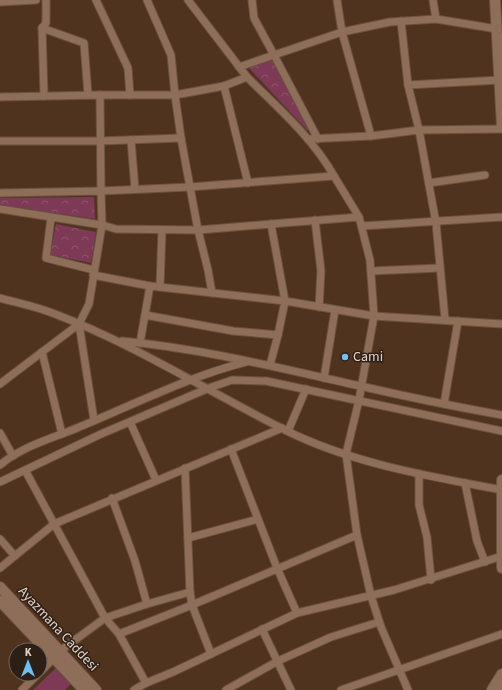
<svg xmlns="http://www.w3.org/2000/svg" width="502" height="690" font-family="'Source Sans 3',sans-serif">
	<defs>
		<pattern id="park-crowns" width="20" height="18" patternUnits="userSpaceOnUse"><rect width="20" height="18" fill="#7d3956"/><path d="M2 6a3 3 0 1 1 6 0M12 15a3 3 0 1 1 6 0" fill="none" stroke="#8f556d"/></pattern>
	</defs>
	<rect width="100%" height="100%" fill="#50331f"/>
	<polygon fill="#7d3956" points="57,667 72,683 65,690 33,690"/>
	<g fill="url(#park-crowns)">
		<polygon points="273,59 311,129 307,130 248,67"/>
		<polygon points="94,197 95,219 0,205 0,198"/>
		<polygon points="56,224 96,232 91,263 50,255"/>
	</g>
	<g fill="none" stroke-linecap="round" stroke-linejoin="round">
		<defs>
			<g id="minor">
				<polyline points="96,0 128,68 130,95"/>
				<polyline points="147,0 171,55 175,95 224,86"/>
				<polyline points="188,0 247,77"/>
				<polyline points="0,2 36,0"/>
				<polyline points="436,19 497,29"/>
				<polyline points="42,28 84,43 88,95"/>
				<polyline points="239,67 274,55 254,18 252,0"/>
				<polyline points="408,85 500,80"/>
				<polyline points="100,95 175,95 181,138"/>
				<polyline points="44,96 42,28 46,23 46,0"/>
				<polyline points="0,97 100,95 101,191 190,187 198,230 271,224"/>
				<polyline points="371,136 342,32 390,22 436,19 433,0"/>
				<polyline points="308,139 371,136 419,130 408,85 401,21"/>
				<polyline points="318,139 274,55 342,32 337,0"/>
				<polyline points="131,140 135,189"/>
				<polyline points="0,141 100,141 181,138 190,187 334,176 359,217"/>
				<path d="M248,183l-24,-97 23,-9c31,31 65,60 87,99"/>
				<polyline points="429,183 485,175"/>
				<polyline points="0,193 101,191 102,225 116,229 198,230 208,270 212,293"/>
				<polyline points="0,209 102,225 89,304 79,324"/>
				<polygon points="359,217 370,260 374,316 285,301 271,224"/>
				<polyline points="51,218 46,258 94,270"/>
				<polyline points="315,220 321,271 319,307"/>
				<polyline points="362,226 502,217"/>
				<polyline points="371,271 439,268"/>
				<polyline points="93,275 150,286 140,343"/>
				<polyline points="150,286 285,301 278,335"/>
				<polyline points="160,287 162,230"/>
				<path d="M0,298c18,5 38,9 55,16 81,31 154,78 232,117 67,33 142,45 215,59"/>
				<polyline points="145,315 233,331 278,335 270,365"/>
				<polyline points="445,319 436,223 419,130 502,129"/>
				<path d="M122,341c84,8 165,29 247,47 44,10 88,19 133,27"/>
				<polyline points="42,352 62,434"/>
				<polyline points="324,378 335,310"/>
				<polyline points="0,384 79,324 94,420"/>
				<polyline points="444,404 458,321"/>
				<polyline points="130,422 156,480"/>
				<polyline points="288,431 306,389"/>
				<polyline points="0,433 13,456"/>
				<polyline points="231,449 277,568 297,613"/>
				<path d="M0,465c23,-19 50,-26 77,-37 56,-23 110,-51 169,-66"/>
				<polyline points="25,470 105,618 60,651"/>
				<polyline points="419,474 419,505 427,537 431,580"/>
				<polyline points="0,482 101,434 209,388 232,380 266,381 502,431"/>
				<polyline points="465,483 477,541 485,562"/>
				<polyline points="112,498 135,561 147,604 190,592 185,468"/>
				<polyline points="357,535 371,596 381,627 408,690"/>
				<polyline points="188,538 258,519"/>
				<polyline points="0,539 15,556"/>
				<polyline points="0,568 54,524 282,428"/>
				<polyline points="262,629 291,690"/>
				<polyline points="119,634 105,618 147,604"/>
				<polyline points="211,654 192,605 357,535 346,454 359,400 374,316 502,324"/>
				<polyline points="40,672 54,658"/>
				<polyline points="146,683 173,672 297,613 394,590 502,556"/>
				<polyline points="22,690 38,674"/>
				<polyline points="134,690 146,683 119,634 192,605 190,592"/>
				<polyline points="226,690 278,661 331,637 379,622"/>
				<polyline points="341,690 502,634"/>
			</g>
			<g id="secondary">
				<polyline points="495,0 502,126"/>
				<polyline points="502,480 502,568"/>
				<polyline points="0,587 96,690"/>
				<polyline points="0,601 84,690"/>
				<polyline points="492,690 502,674"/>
				<polyline points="501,690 502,689"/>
			</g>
		</defs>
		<use href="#minor" stroke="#6a5240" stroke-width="9"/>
		<use href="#secondary" stroke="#6a5240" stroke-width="12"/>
		<use href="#minor" stroke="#8f6e59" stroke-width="7"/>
		<use href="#secondary" stroke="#8f6e59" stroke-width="10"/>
	</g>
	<circle fill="#6dc2f3" stroke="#2c1f16" stroke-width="1.5" cx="345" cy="357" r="4"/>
	<g text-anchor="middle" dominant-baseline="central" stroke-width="3" stroke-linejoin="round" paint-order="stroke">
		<g font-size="14" fill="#e5d3c7" stroke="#2c1f16" text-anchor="start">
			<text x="353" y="357">Cami</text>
		</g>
		<g font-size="14" fill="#e5d3c7" stroke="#2c1f16">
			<text transform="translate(58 629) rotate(47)">Ayazmana Caddesi</text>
		</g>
	</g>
	<g transform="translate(28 662)"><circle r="19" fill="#2c1f16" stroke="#76675d"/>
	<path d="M0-3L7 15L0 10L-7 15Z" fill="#6dc2f3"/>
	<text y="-6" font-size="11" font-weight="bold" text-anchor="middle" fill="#e5d3c7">K</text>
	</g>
</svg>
